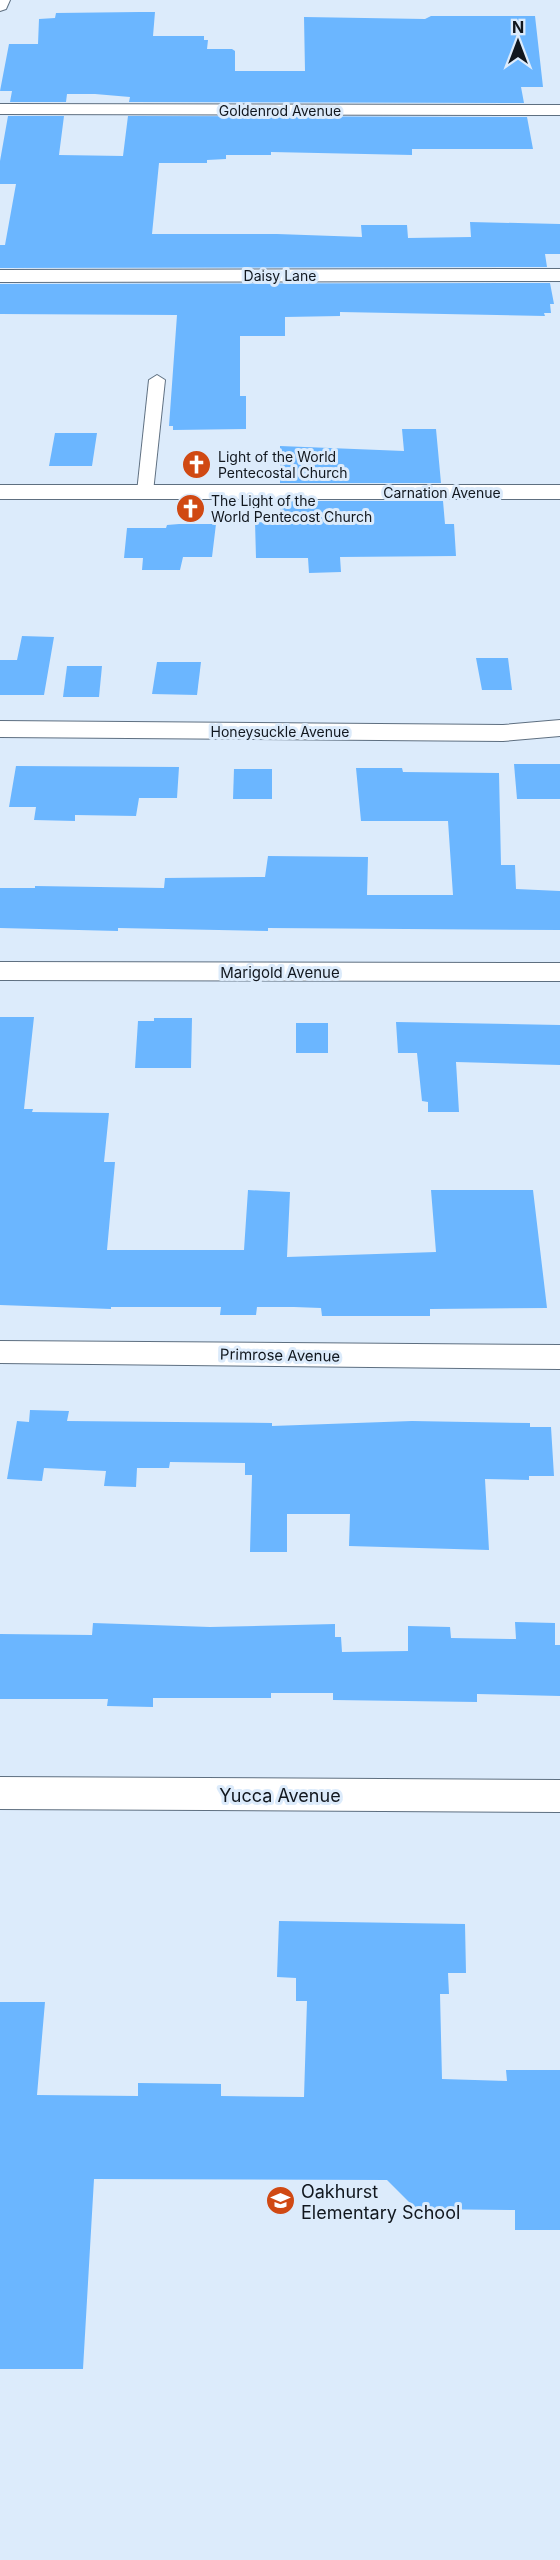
<svg xmlns="http://www.w3.org/2000/svg" width="560" height="2560" font-family="Inter,sans-serif">
	<rect width="100%" height="100%" fill="#dcebfb"/>
	<g fill="#6bb6ff">
		<polygon points="139,12 155,12 153,36 204,36 204,40 208,40 207,49 232,49 235,51 235,71 305,71 304,17 425,19 431,16 535,16 543,87 521,87 524,103 129,102 130,97 95,94 67,94 66,102 10,102 12,91 0,91 9,44 38,44 39,19 55,18 56,13"/>
		<polygon points="8,116 64,116 59,155 123,156 128,116 527,117 533,149 412,149 412,155 271,152 271,155 226,155 226,159 207,160 207,163 159,163 152,234 277,234 362,237 361,225 407,225 408,238 471,237 470,222 560,224 560,254 545,254 547,267 0,268 0,245 5,245 16,184 0,184 0,161"/>
		<polygon points="550,283 554,304 550,304 551,313 544,313 545,316 340,312 340,316 285,317 285,336 240,336 240,396 246,396 246,429 173,430 173,426 169,426 177,315 0,314 0,284"/>
		<polygon points="402,429 436,429 441,483 280,483 280,446 404,451"/>
		<polygon points="55,433 97,433 92,466 49,466"/>
		<polygon points="280,501 443,501 445,524 454,524 456,556 340,557 341,572 309,573 308,558 256,558 255,522 280,523"/>
		<polygon points="179,524 216,524 212,557 183,557 180,570 142,570 143,558 124,558 127,528 166,528 167,525"/>
		<polygon points="22,636 54,637 44,695 0,695 0,660 17,660"/>
		<polygon points="476,658 508,658 512,690 482,690"/>
		<polygon points="157,662 201,662 197,695 152,694"/>
		<polygon points="67,666 102,666 99,697 63,697"/>
		<polygon points="514,764 560,764 560,799 517,799"/>
		<polygon points="16,766 179,767 177,798 139,798 136,816 75,815 75,821 34,820 36,807 9,807"/>
		<polygon points="356,768 402,768 403,772 499,773 501,865 515,865 516,889 560,891 560,930 268,928 268,931 118,928 118,931 0,928 0,888 35,888 35,886 164,888 165,878 265,877 268,856 368,857 367,895 453,895 448,821 361,821"/>
		<polygon points="234,769 272,769 272,799 233,799"/>
		<polygon points="0,1017 34,1017 24,1109 33,1109 32,1112 109,1113 104,1162 115,1162 107,1250 244,1250 248,1190 290,1192 287,1257 436,1252 431,1190 533,1190 547,1308 430,1309 430,1316 322,1316 321,1308 294,1307 257,1307 256,1315 220,1315 221,1307 111,1307 111,1309 0,1305"/>
		<polygon points="154,1018 192,1018 191,1068 135,1068 138,1021 154,1021"/>
		<polygon points="396,1022 560,1025 560,1065 456,1062 459,1112 428,1112 428,1102 422,1101 417,1053 398,1053"/>
		<rect x="296" y="1023" width="32" height="30"/>
		<polygon points="30,1410 69,1411 67,1421 272,1423 272,1426 412,1421 530,1423 530,1427 551,1427 554,1476 529,1476 529,1480 485,1479 489,1550 349,1546 350,1514 287,1514 287,1552 250,1552 252,1475 245,1475 245,1463 170,1462 169,1468 137,1468 136,1487 104,1486 106,1471 44,1468 42,1481 7,1479 17,1421 29,1422"/>
		<polygon points="515,1622 555,1623 555,1645 560,1645 560,1696 477,1694 477,1702 333,1700 333,1693 271,1693 271,1698 153,1698 153,1707 107,1706 108,1699 0,1699 0,1634 92,1635 93,1623 210,1627 335,1624 335,1637 341,1637 342,1652 408,1651 408,1626 450,1627 451,1638 516,1639"/>
		<polygon points="279,1921 465,1924 466,1973 448,1973 449,1994 440,1994 442,2079 507,2081 506,2070 560,2070 560,2230 515,2230 515,2210 416,2209 387,2180 94,2179 83,2369 0,2369 0,2002 45,2002 37,2095 138,2096 138,2083 221,2084 221,2096 304,2097 307,2001 296,2001 296,1978 277,1977"/>
	</g>
	<g fill="none" stroke-linecap="round" stroke-linejoin="round">
		<defs>
			<polygon id="lane" points="157,375 165,380 153,492 145,497 137,492 149,380"/>
			<g id="street">
				<polygon points="0,0 10,0 6,9 0,11"/>
				<polygon points="0,104 560,105 560,115 0,114"/>
				<polygon points="560,269 560,281 0,282 0,270"/>
				<rect x="0" y="485" width="560" height="14"/>
				<polygon points="560,720 560,736 503,741 0,737 0,721 503,725"/>
				<polygon points="0,962 560,963 560,981 0,980"/>
				<polygon points="0,1341 560,1345 560,1369 0,1363"/>
			</g>
			<polygon id="secondary" points="0,1777 560,1780 560,1812 0,1809"/>
		</defs>
		<use href="#lane" stroke="#5e6f80" stroke-width="2"/>
		<use href="#street" stroke="#5e6f80" stroke-width="2"/>
		<use href="#secondary" stroke="#5e6f80" stroke-width="2"/>
		<use href="#lane" fill="#fff" fill-rule="evenodd"/>
		<use href="#street" fill="#fff" fill-rule="evenodd"/>
		<use href="#secondary" fill="#fff" fill-rule="evenodd"/>
	</g>
	<defs>
		<symbol id="church-disc" viewBox="-11 -11 22 22"><circle r="9.5" fill="#d04913" stroke="#dcebfb"/><path d="M-1.2-6h2.4v3.5h3.3v2.4h-3.3V6h-2.4V-.1h-3.3v-2.4h3.3Z" fill="#fff"/></symbol>
		<symbol id="school-disc" viewBox="-11 -11 22 22"><circle r="9.5" fill="#d04913" stroke="#dcebfb"/><path d="M0-5L7-2L0 1L-7-2ZM-4 1L0 2.5L4 1V4Q0 6-4 4Z" fill="#fff"/></symbol>
	</defs>
	<g fill-rule="evenodd">
		<use href="#church-disc" x="180" y="448" width="33" height="33"/>
		<use href="#church-disc" x="174" y="492" width="33" height="33"/>
		<use href="#school-disc" x="264" y="2184" width="33" height="33"/>
	</g>
	<g text-anchor="middle" dominant-baseline="central" stroke-width="6" stroke-linejoin="round" paint-order="stroke">
		<g font-size="14" fill="#11171e" stroke="#dcebfb">
			<text x="280" y="110">Goldenrod Avenue</text>
			<text x="280" y="275">Daisy Lane</text>
			<text x="442" y="492">Carnation Avenue</text>
			<text x="280" y="731">Honeysuckle Avenue</text>
		</g>
		<g font-size="14" fill="#11171e" stroke="#dcebfb" text-anchor="start">
			<text x="218" y="456">Light of the World<tspan x="218" dy="16">Pentecostal Church</tspan></text>
			<text x="211" y="500">The Light of the<tspan x="211" dy="16">World Pentecost Church</tspan></text>
		</g>
		<g font-size="15" fill="#11171e" stroke="#dcebfb">
			<text x="280" y="972">Marigold Avenue</text>
			<text transform="translate(280 1355) rotate(1)">Primrose Avenue</text>
		</g>
		<g font-size="18" fill="#11171e" stroke="#dcebfb">
			<text x="280" y="1795">Yucca Avenue</text>
		</g>
		<g font-size="18" fill="#11171e" stroke="#dcebfb" text-anchor="start">
			<text x="301" y="2191">Oakhurst<tspan x="301" dy="21">Elementary School</tspan></text>
		</g>
	</g>
	<g transform="translate(518 42)" stroke="#dcebfb" stroke-width="4.5" paint-order="stroke">
	<path d="M0-4.5L10 22L0 15L-10 22Z" fill="#11171e"/>
	<text y="-9" font-size="16" font-weight="bold" text-anchor="middle" fill="#11171e">N</text>
	</g>
</svg>
